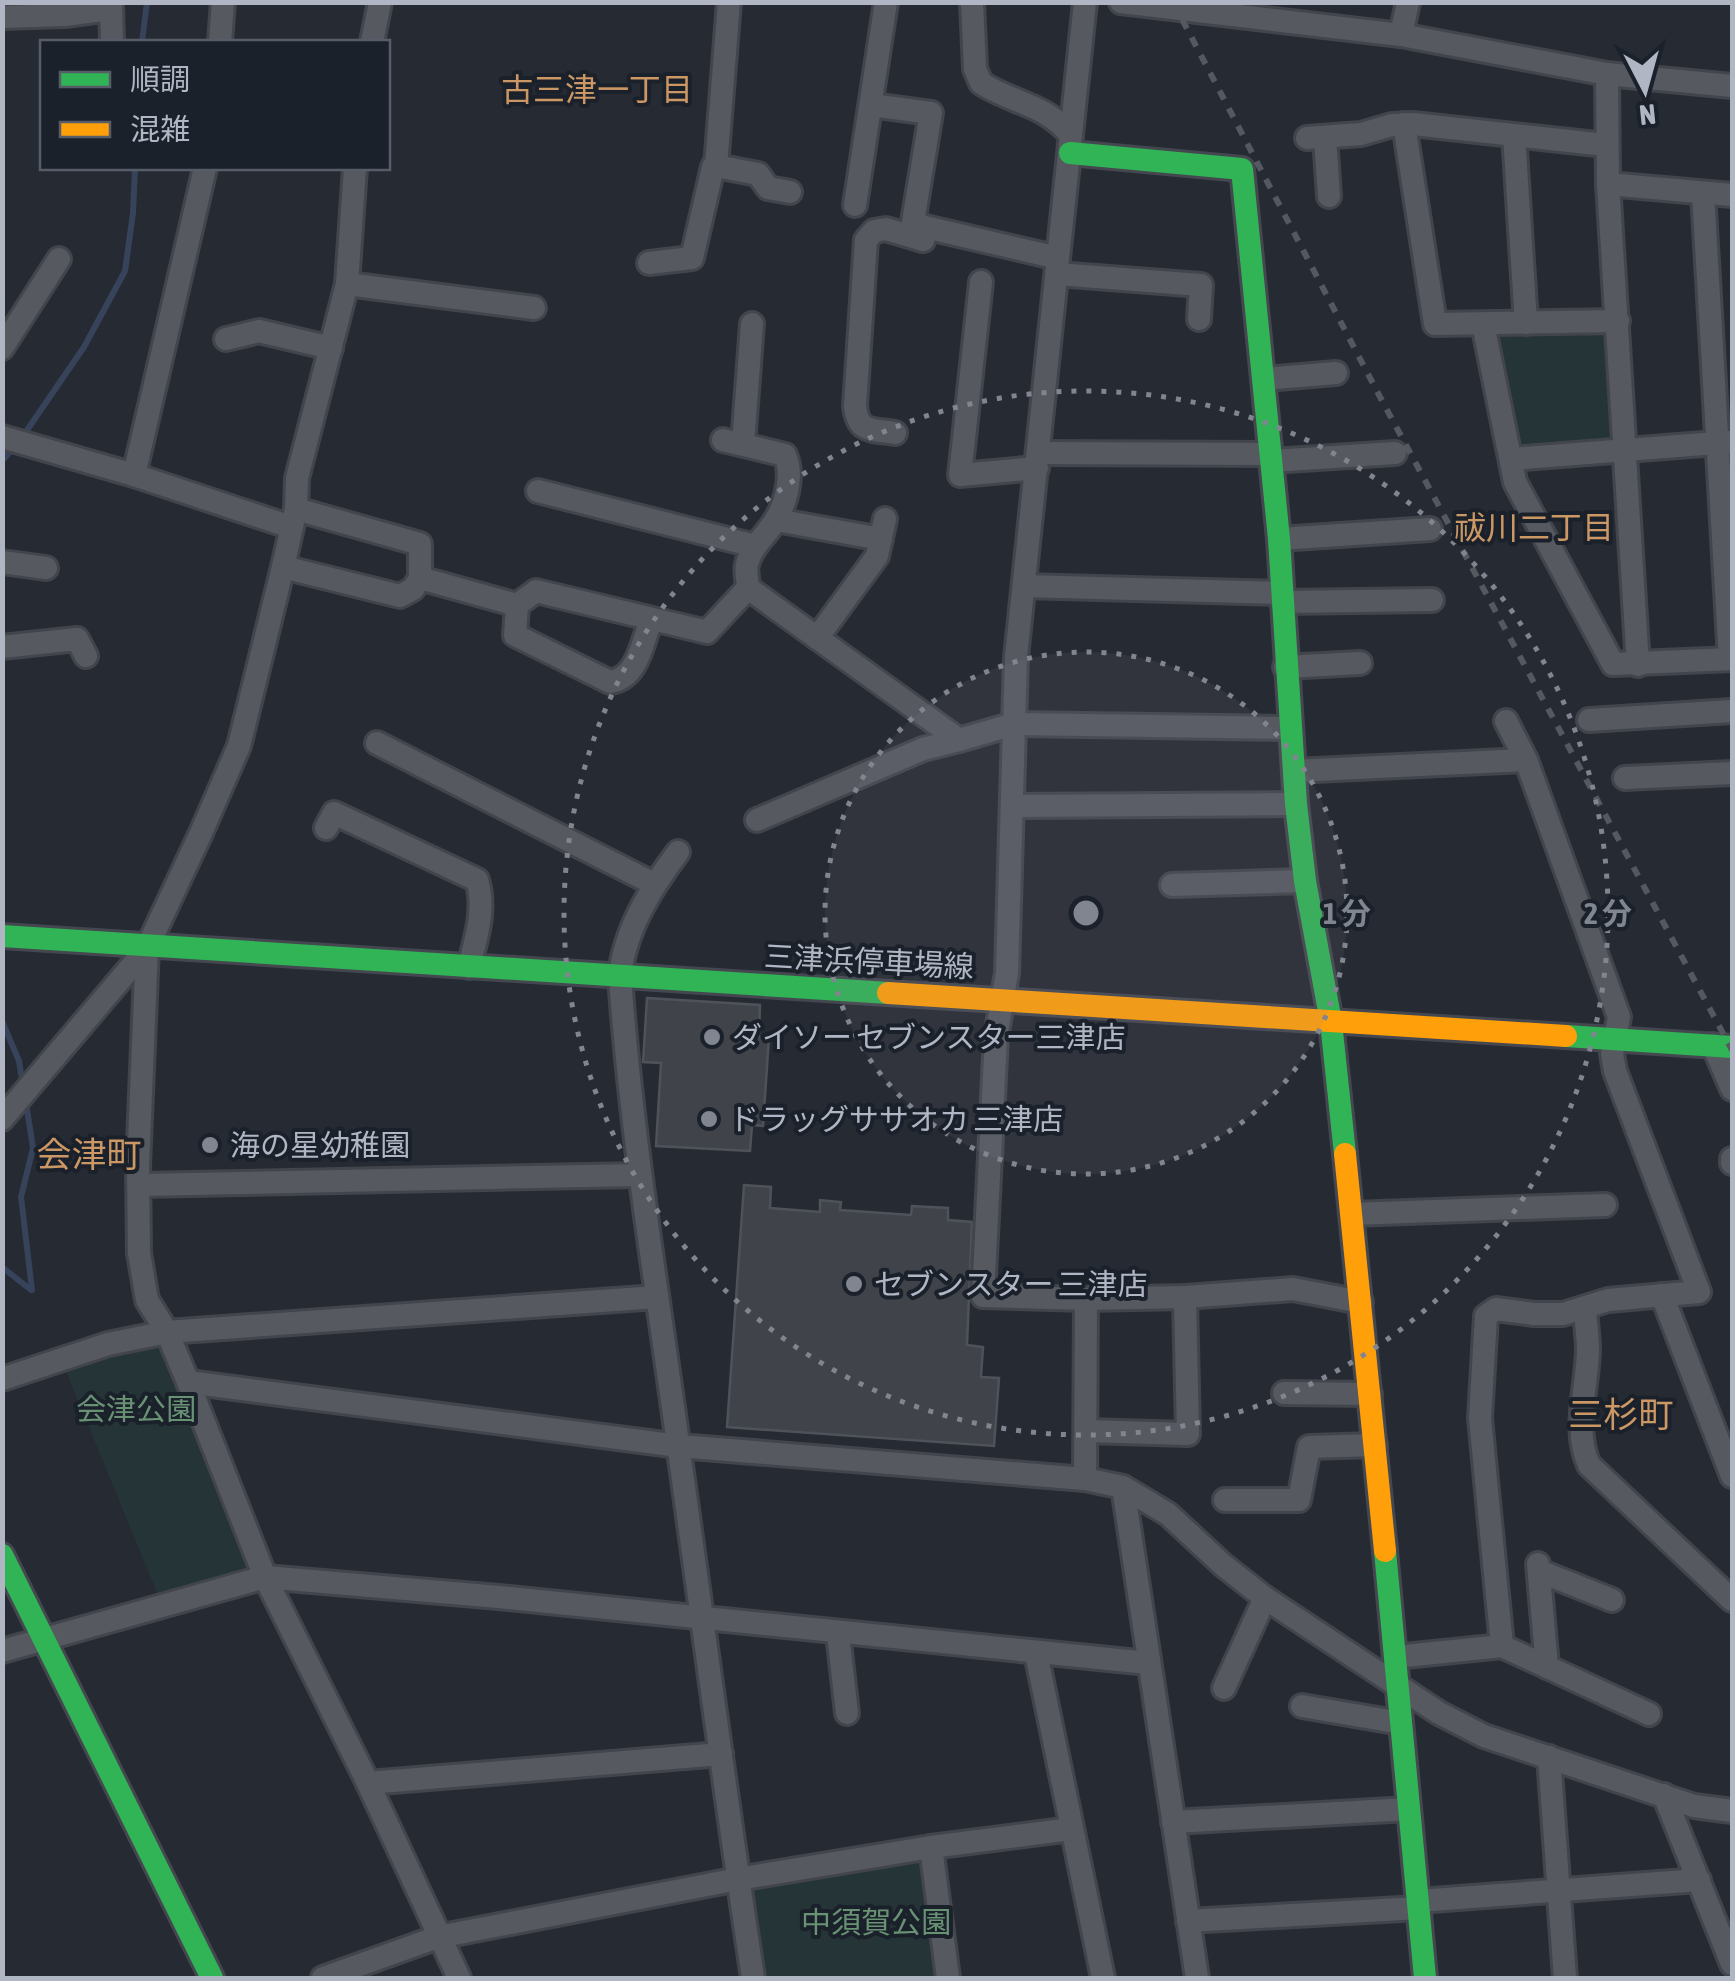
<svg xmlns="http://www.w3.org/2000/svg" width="1735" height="1981" font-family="'Asap Condensed','Noto Sans JP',sans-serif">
	<rect width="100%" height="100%" fill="#262a32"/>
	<g fill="#253437">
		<polygon points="1613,328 1619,446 1517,454 1491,330"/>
		<polygon points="163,1339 250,1571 158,1595 65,1369"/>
		<polygon points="925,1856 943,1978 756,1978 745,1884"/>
	</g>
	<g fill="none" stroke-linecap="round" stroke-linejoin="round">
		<g stroke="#37435b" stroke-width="6">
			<polyline points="142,42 147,2"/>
			<polyline points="23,436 84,347 125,271 133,213 135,168"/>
			<polyline points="2,461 15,446"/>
			<polyline points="2,1021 19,1061 23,1086"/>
			<polyline points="26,1103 33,1148 21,1197 32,1290"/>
			<polyline points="2,1267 31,1290"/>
		</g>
	</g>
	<g fill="#40444a" stroke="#4e5259" stroke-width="2.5">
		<polygon points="647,998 760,1005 759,1037 769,1037 763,1126 752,1125 750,1151 656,1146 661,1063 643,1062"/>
		<polygon points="744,1185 771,1187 770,1208 820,1212 820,1200 841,1202 840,1210 911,1215 912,1206 948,1208 948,1220 972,1222 967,1345 983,1347 981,1377 999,1378 994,1446 727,1427"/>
	</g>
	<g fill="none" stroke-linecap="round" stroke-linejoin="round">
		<defs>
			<g id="street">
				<polyline points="111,2 112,42"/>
				<path d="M972,2l3,67 6,14c33,21 62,20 90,52"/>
				<polyline points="1085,2 1016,657 1007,973 996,1037 983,1296 1086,1299 1085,1479"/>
				<polyline points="1121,2 1401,35 1607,74 1732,86"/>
				<polyline points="2,17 65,15 110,9"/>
				<polyline points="1401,35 1408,2"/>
				<polyline points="220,42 223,2"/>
				<polyline points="372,42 380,2"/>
				<polyline points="1607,74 1608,184 1638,665"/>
				<polyline points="871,105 931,113 913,222 925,227"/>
				<polyline points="1404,124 1435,324 1618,321"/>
				<polyline points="1514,135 1526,323"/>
				<polyline points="1325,137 1329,196"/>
				<polyline points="1307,138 1361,134 1392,125 1413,124 1606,145"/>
				<polyline points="716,166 758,174 768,188 790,192"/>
				<polyline points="1608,184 1732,195"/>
				<polyline points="1703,193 1730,659"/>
				<polyline points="855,205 886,2"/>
				<polyline points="923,240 925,227 1058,258"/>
				<polyline points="649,263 692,258 713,167 716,166 729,2"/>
				<polyline points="1057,274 1201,285 1199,319"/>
				<polyline points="981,282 960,475 1037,468"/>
				<polyline points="347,284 534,308"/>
				<polyline points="1483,324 1515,482 1613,664 1732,659"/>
				<polyline points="226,339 259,331 331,348"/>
				<polyline points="2,348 59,259"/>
				<polyline points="1265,379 1336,373"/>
				<path d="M895,433c-24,-4 -37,0 -40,-27l11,-166 8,-9 12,-2 37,11"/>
				<polyline points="2,437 134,475 291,527"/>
				<path d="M723,440l62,15c9,21 1,50 -12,69 -9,13 -22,24 -26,40 -2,7 1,17 1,24"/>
				<polyline points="743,444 752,324"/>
				<polyline points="1039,453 1271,454"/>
				<polyline points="1512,459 1729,442"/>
				<polyline points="1272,461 1395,453"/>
				<polyline points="134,475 205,168"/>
				<polyline points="538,491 755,546"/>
				<polyline points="296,509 420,544 420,578"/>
				<polyline points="776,520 881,539"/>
				<polyline points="1279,539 1430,529"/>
				<polyline points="2,562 46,568"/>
				<polyline points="283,567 400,596 413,589 420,578 517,605 536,591 707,632 748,588 959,740 1014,724 1289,728"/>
				<polyline points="1024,586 1282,593"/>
				<polyline points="1282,602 1432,600"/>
				<path d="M517,605l-2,30 95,47c28,-4 32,-39 41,-62"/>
				<polyline points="817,638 877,556 885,519"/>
				<polyline points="2,647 77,639 86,656"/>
				<polyline points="1285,667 1360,663"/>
				<polyline points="1589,720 1732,711"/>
				<polyline points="377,743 654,884"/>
				<polyline points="1294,771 1526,760"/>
				<polyline points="1625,778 1732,773"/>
				<polyline points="1012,806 1296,804"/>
				<polyline points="757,820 923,749 959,740"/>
				<path d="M326,828l8,-15 143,67c9,29 -1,58 -8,87"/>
				<path d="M678,852c-27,36 -54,79 -58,125 11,157 37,311 58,467 25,178 48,357 75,534"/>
				<polyline points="1172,885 1305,881"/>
				<polyline points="147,948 138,1166 139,1253 147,1300 167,1332 188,1382 265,1577 368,1783 459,1978"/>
				<polyline points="1713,1045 1732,1089"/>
				<polyline points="2,1119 147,948 201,833 239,746 283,567 296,509 297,478 347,284 355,168"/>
				<polyline points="1732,1159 1732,1163"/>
				<polyline points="139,1185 639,1175"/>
				<polyline points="1352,1214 1605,1205"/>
				<polyline points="1662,1295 1732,1476"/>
				<polyline points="1086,1299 1185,1297 1293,1289 1361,1302"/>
				<path d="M1585,1310c1,14 3,27 3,41 -1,37 -15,80 1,114l143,135"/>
				<polyline points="2,1379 108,1344 167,1332 657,1297"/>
				<polyline points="188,1382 679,1446 1085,1479 1123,1487 1197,1978"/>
				<polyline points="1284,1393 1370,1394"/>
				<polyline points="1086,1431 1188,1434 1185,1297"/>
				<polyline points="1123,1487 1168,1514 1223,1565 1265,1598 1439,1713 1484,1736 1694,1806 1732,1811"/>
				<polyline points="1225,1500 1299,1500 1309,1447 1375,1445"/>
				<polyline points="1538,1564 1547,1667"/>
				<polyline points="1539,1571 1612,1600"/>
				<polyline points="838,1634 847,1713"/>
				<polyline points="1502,1646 1480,1418 1486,1316 1496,1309 1534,1314 1563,1314 1608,1300 1699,1292 1615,1071 1612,1054 1619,1017 1526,760 1506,721"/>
				<polyline points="2,1651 265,1577 499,1597 1148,1663"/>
				<polyline points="1036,1653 1103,1978"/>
				<polyline points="1395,1657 1502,1646 1649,1714"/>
				<polyline points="1224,1688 1265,1598"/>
				<polyline points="1302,1706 1401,1723"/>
				<polyline points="1549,1757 1565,1978"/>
				<polyline points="368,1783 721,1754"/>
				<polyline points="1664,1795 1732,1964"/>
				<polyline points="1173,1822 1409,1809"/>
				<polyline points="931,1847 948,1978"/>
				<polyline points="1418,1901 1699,1880"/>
				<polyline points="1188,1921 1419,1908"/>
				<polyline points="323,1978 438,1937 738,1879 931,1847 1071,1829"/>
			</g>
			<g id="fast">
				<polyline points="1070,153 1242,169 1279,539 1296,804 1305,881 1331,1022 1345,1154"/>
				<polyline points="2,936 888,993"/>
				<polyline points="1566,1036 1732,1047"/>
				<polyline points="1385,1551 1425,1978"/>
				<polyline points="2,1555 212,1978"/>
			</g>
			<g id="slow">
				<polyline points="888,993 1566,1036"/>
				<polyline points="1345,1154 1385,1551"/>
			</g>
		</defs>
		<use href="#street" stroke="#42454b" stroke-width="28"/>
		<use href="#fast" stroke="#44474f" stroke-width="28"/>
		<use href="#slow" stroke="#44474f" stroke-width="28"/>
		<use href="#street" stroke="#565960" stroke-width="22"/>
		<use href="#fast" stroke="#30b455" stroke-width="22"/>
		<use href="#slow" stroke="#ff9f0a" stroke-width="22"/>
		<polyline stroke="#55585e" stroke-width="6" stroke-dasharray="10 10" stroke-linecap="butt" points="1173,2 1379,395 1732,1050"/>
	</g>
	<circle cx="1086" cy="913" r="261" fill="#808590" fill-opacity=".12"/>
	<g fill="none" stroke="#808590" stroke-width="5" stroke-dasharray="5 10">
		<circle cx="1086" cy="913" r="261"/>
		<circle cx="1086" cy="913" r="522"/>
	</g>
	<g fill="#808590" stroke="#1b212b" stroke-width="4">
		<circle cx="712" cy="1037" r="10"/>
		<circle cx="709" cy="1119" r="10"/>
		<circle cx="210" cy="1145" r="10"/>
		<circle cx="854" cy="1284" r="10"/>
	</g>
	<g text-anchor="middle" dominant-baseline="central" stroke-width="8" stroke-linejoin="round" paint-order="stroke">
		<g font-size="30" fill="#b0b6c3" stroke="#1b212b">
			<text transform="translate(869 961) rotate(3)">三津浜停車場線</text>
		</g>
		<g font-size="30" fill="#b0b6c3" stroke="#1b212b" text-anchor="start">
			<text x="732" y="1037">ダイソー セブンスター三津店</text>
			<text x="729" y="1119">ドラッグササオカ 三津店</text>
			<text x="230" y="1145">海の星幼稚園</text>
			<text x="874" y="1284">セブンスター 三津店</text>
		</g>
		<g font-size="30" fill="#699275" stroke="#1b212b">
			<text x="136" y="1409">会津公園</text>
			<text x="876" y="1922">中須賀公園</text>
		</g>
		<g font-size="32" fill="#cb9764" stroke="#1b212b">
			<text x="597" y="89">古三津一丁目</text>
			<text x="1534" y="527">祓川二丁目</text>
		</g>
		<g font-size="35" fill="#cb9764" stroke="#1b212b">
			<text x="89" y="1154">会津町</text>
			<text x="1621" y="1414">三杉町</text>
		</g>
	</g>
	<circle cx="1086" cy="913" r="15" fill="#808590" stroke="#1b212b" stroke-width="5"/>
	<g font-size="30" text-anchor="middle" font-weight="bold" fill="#808590" stroke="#1b212b" stroke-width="8" stroke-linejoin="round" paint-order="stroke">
		<text x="1347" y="924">1 分</text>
		<text x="1608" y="924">2 分</text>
	</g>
	<rect width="1735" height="1981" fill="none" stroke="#b0b6c3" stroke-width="10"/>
	<rect x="40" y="40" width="350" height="130" fill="#1b212b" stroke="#575d68" stroke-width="2.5"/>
	<rect x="60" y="72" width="50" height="15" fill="#30b455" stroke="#575d68" stroke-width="2.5"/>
	<text x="130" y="90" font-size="30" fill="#b0b6c3">順調</text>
	<rect x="60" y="122" width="50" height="15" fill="#ff9f0a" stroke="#575d68" stroke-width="2.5"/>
	<text x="130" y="140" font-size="30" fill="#b0b6c3">混雑</text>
	<g transform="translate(1645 90) rotate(174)" stroke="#1b212b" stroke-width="8" paint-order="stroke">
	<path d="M0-8L18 38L0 25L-18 38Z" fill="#b0b6c3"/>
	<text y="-15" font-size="28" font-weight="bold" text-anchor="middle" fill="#b0b6c3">N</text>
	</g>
</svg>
